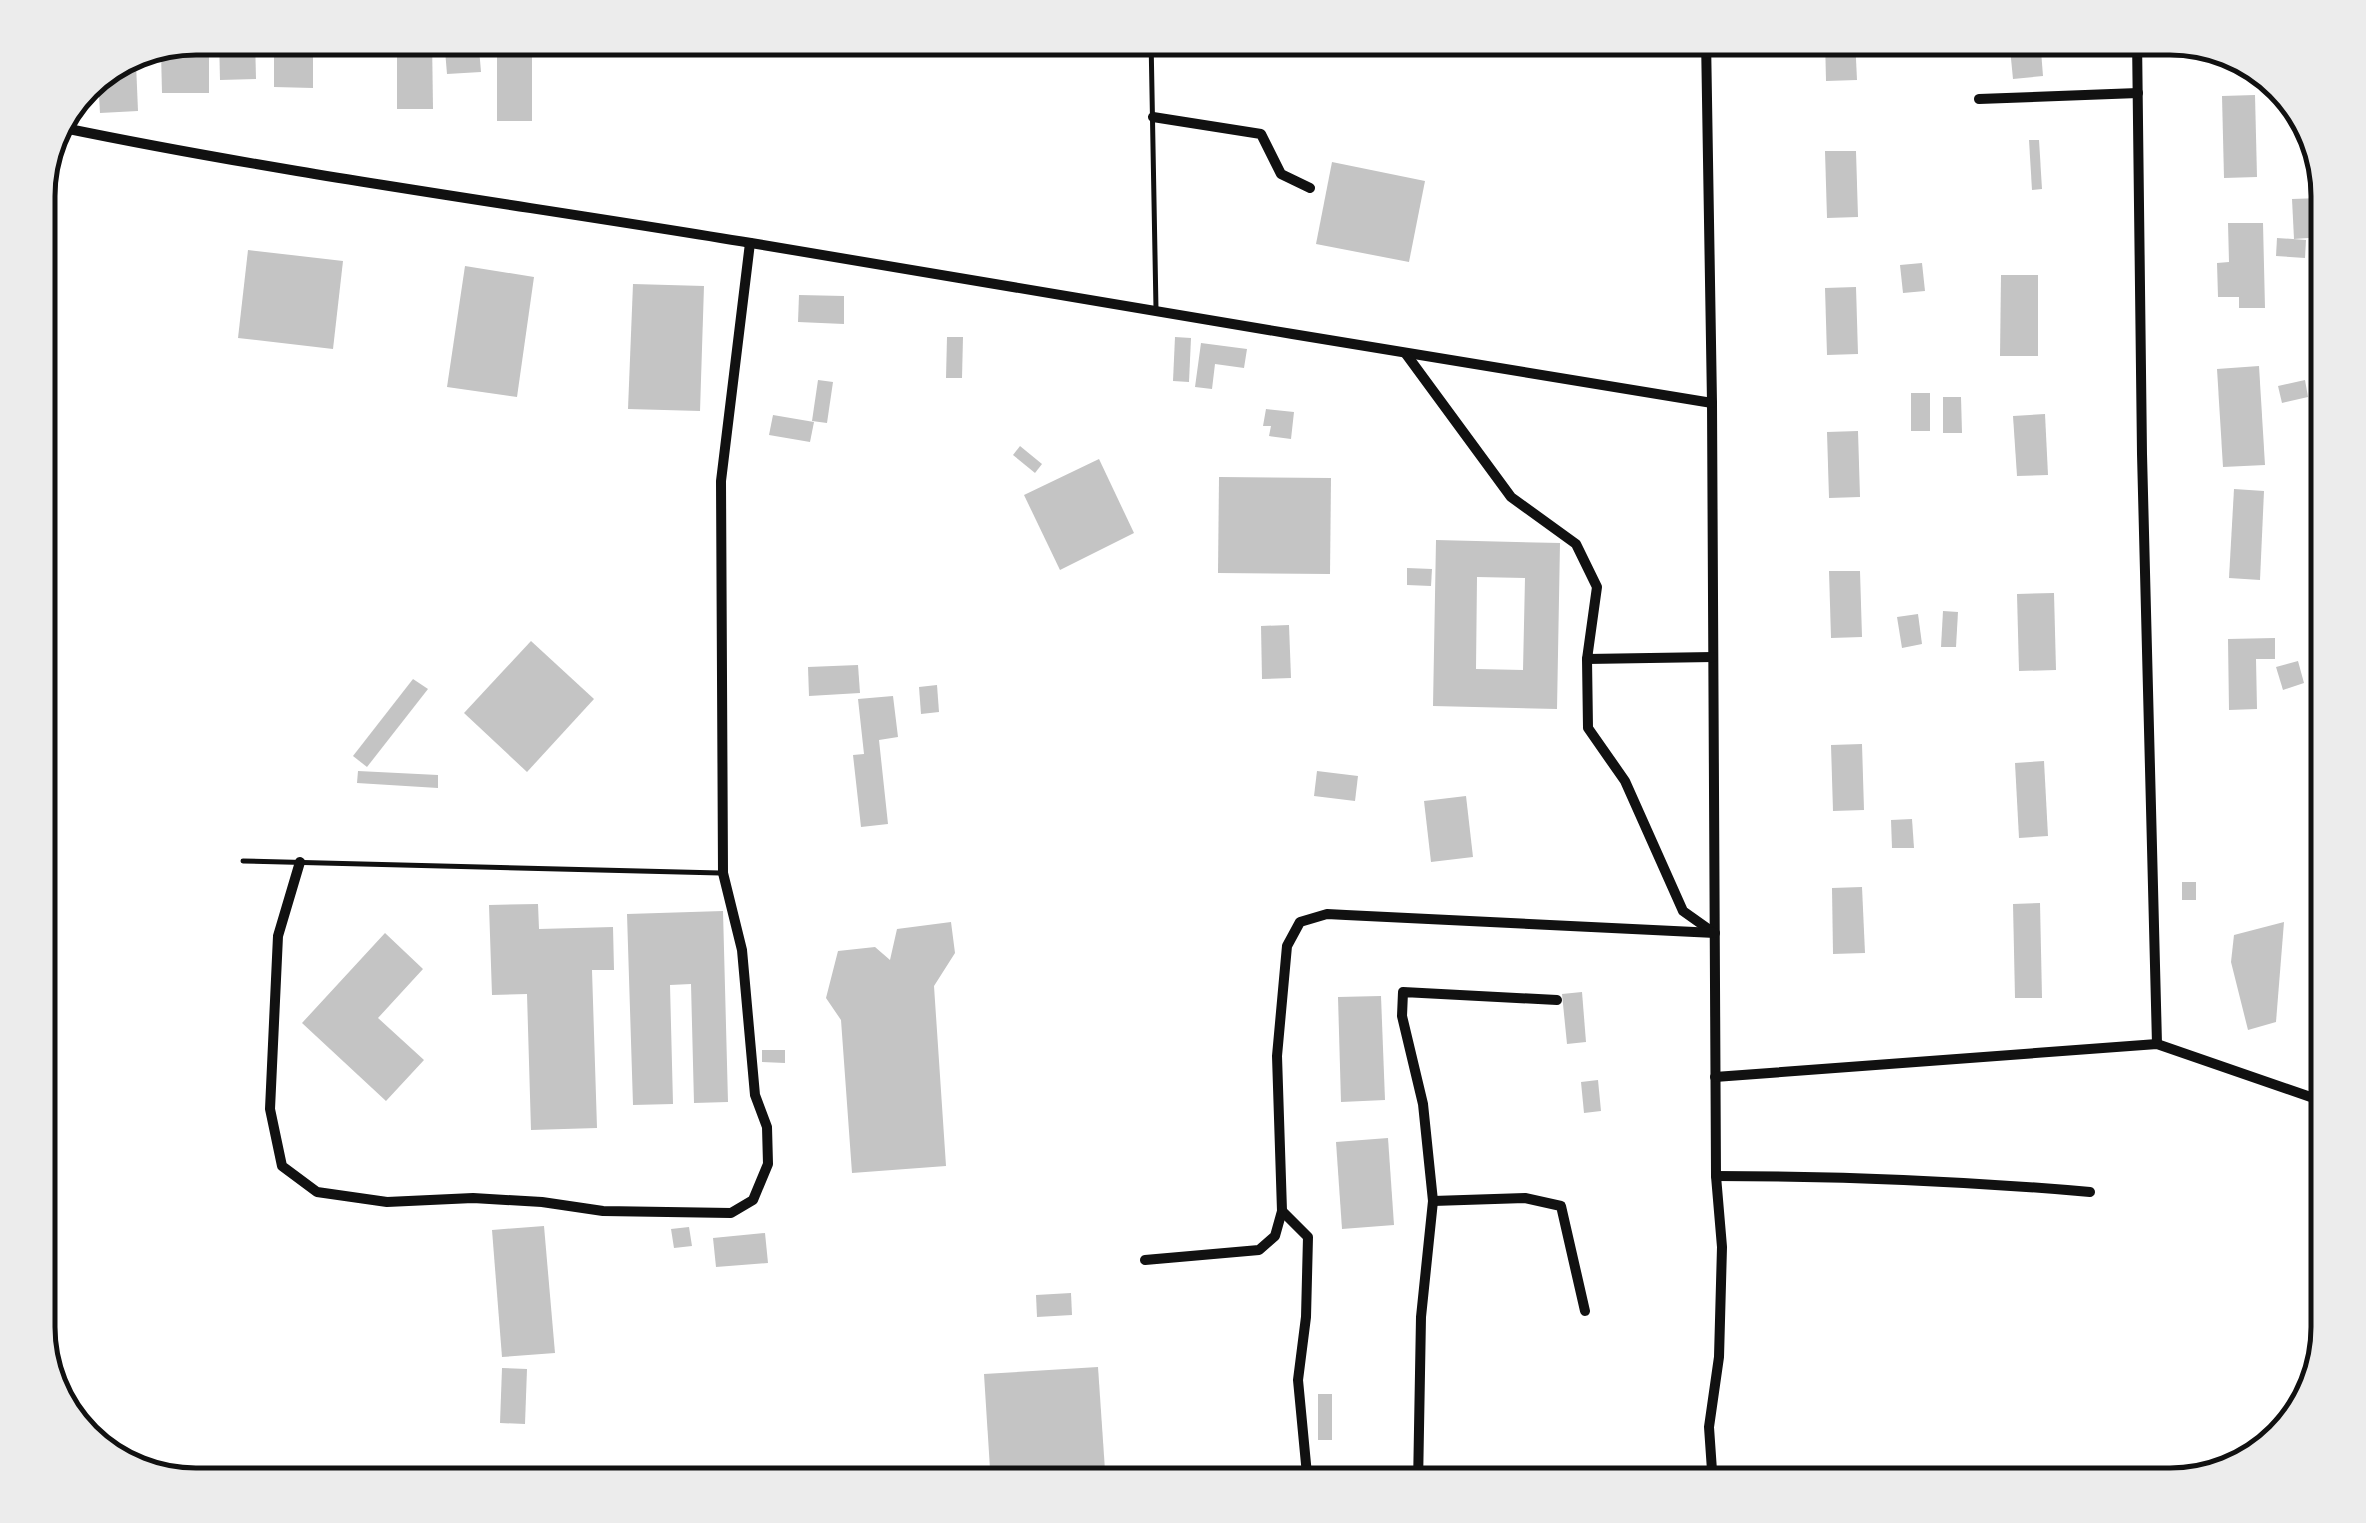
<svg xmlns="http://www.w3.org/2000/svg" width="2366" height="1523" font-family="'Public Sans',sans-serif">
	<rect width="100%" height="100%" fill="#fff"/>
	<g fill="#c4c4c4" fill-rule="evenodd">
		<polygon points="196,38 209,38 209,93 162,93 161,52"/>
		<polygon points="219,38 255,38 256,79 220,80"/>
		<polygon points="274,38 313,38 313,88 274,87"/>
		<polygon points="397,38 432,38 433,109 397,109"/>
		<rect x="497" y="38" width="35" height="83"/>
		<polygon points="1825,38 1855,38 1857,80 1826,81"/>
		<polygon points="2009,38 2040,38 2043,76 2013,79"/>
		<polygon points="479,48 481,72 447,74 445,50"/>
		<polygon points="136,63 138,111 100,113 98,78"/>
		<polygon points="2255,95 2257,177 2224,178 2222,96"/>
		<polygon points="2029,140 2039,140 2042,189 2032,190"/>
		<polygon points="1825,151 1856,151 1858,217 1827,218"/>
		<polygon points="1332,162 1425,181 1409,262 1316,244"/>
		<polygon points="2321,198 2323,237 2294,239 2292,199"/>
		<polygon points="2228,223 2263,223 2265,308 2239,308 2239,297 2218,297 2217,263 2229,262"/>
		<polygon points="2277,238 2306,240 2305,258 2276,256"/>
		<polygon points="248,250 343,261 333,349 238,338"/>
		<polygon points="1922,263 1925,291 1903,293 1900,265"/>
		<polygon points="465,266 534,277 517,397 447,387"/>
		<polygon points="2001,275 2038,275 2038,356 2000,356"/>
		<polygon points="633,284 704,286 700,411 628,409"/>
		<polygon points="1856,287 1858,354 1827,355 1825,288"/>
		<polygon points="799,295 844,296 844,324 798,322"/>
		<polygon points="947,337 963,337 962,378 946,378"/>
		<polygon points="1175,337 1191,338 1189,382 1173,381"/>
		<polygon points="1201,343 1247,349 1244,368 1215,364 1212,389 1195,387"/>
		<polygon points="2259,366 2265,465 2223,467 2217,369"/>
		<polygon points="818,380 833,382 827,423 812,421"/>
		<polygon points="2305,380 2308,397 2282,403 2278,386"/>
		<rect x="1911" y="393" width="19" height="38"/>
		<polygon points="1943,397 1961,397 1962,433 1943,433"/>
		<polygon points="1266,409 1294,412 1291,439 1269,436 1271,426 1263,426"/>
		<polygon points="2045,414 2048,475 2017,476 2013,416"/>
		<polygon points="773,415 814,422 810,442 769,435"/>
		<polygon points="1858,431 1860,497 1829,498 1827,432"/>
		<polygon points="1020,446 1042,464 1035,473 1013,455"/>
		<polygon points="1099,459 1134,533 1060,570 1024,495"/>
		<polygon points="1219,477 1331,478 1330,574 1218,573"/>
		<polygon points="2234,489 2264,491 2260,580 2229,578"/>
		<path d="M1436,540l124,3 -3,166 -124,-3zM1477,577l48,1 -2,92 -47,-1z"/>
		<polygon points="1407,568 1432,569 1431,586 1407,585"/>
		<polygon points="1829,571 1860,571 1862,637 1831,638"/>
		<polygon points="2054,593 2056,670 2019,671 2017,594"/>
		<polygon points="1943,611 1958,612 1956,647 1941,647"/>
		<rect x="2314" y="611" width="14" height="34"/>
		<polygon points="1918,614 1922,644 1902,648 1897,617"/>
		<polygon points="1289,625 1291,678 1262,679 1261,626"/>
		<polygon points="2275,638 2275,659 2256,659 2257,709 2229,710 2228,639"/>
		<polygon points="531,641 594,699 527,772 464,713"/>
		<polygon points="2298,661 2304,683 2283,690 2276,667"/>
		<polygon points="858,665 860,693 809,696 808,667"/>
		<polygon points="413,679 428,689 367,767 353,756"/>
		<polygon points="937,685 939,712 921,714 919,687"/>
		<polygon points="893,696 898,737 879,740 888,824 861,827 853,755 864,754 858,699"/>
		<polygon points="1862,744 1864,810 1833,811 1831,745"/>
		<polygon points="2044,761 2048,836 2019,838 2015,763"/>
		<polygon points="358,771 438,775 438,788 357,783"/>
		<polygon points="1317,771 1358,776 1355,801 1314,796"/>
		<polygon points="1466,796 1473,857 1431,862 1424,801"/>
		<polygon points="1912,819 1914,848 1892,848 1891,820"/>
		<polygon points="2328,865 2328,913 2315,914 2309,867"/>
		<rect x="2182" y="882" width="14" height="18"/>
		<polygon points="1862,887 1865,953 1833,954 1832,888"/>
		<polygon points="2040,903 2042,998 2015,998 2013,904"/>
		<polygon points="538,904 539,929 613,927 614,970 592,970 597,1128 531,1130 527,994 492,995 489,905"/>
		<polygon points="723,911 728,1102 694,1103 691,984 670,985 673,1104 633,1105 627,914"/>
		<polygon points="951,922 955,953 934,986 946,1166 852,1173 841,1020 826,998 838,951 875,947 890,960 897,929"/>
		<polygon points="2284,922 2276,1022 2248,1030 2231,962 2234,935"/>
		<polygon points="385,933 423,969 378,1018 424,1060 386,1101 302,1023"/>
		<polygon points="1582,992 1586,1042 1567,1044 1562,994"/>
		<polygon points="1381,996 1385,1100 1341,1102 1338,997"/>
		<polygon points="2328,1000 2328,1038 2312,1039 2310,1001"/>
		<polygon points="762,1050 785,1050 785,1063 762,1062"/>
		<polygon points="1598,1080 1601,1111 1584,1113 1581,1082"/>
		<polygon points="1388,1138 1394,1225 1342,1229 1336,1142"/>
		<polygon points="544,1226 555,1353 502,1357 492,1230"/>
		<polygon points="689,1227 692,1246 674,1248 671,1229"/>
		<polygon points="765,1233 768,1263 716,1267 713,1238"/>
		<polygon points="1071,1293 1072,1315 1037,1317 1036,1295"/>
		<polygon points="1098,1367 1106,1485 991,1485 984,1374"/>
		<polygon points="502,1368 527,1369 525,1424 500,1423"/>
		<rect x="1318" y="1394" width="14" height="46"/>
	</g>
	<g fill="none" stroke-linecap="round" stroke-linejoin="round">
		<g stroke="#111" stroke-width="5">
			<polyline points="1151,38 1156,309"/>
			<polyline points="243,861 720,873"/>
		</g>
		<g stroke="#111" stroke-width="10">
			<polyline points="1706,38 1712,403 1716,1176 1722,1247 1719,1357 1709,1427 1713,1485"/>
			<polyline points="2137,38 2142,454 2157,1044"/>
			<polyline points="1979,99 2138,93"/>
			<polyline points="1153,117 1261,134 1281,174 1310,188"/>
			<path d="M64,128c228,47 458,77 687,115 321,53 640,109 961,160"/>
			<polyline points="1406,354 1511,497 1576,544 1597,587 1587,659 1713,657"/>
			<polyline points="1587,659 1588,728 1625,781 1683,911 1714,933"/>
			<polyline points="300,862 278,936 270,1109 282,1166 317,1192 387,1202 473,1198 542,1202 603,1211 731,1213 753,1200 768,1164 767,1127 755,1095 742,950 723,873 721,481 750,243"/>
			<polyline points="1715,1077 2157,1044 2328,1103"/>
			<path d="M1716,1176c125,0 249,5 374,16"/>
			<polyline points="1433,1201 1525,1198 1561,1206 1585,1311"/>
			<polyline points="1282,1211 1308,1237 1306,1317 1298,1380 1308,1485"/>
			<polyline points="1145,1260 1259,1250 1275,1236 1282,1211 1277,1056 1287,946 1300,922 1327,914 1346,915 1715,933"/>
			<polyline points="1418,1485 1421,1317 1433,1201 1423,1104 1402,1016 1403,992 1557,1000"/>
		</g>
	</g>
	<path d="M0 0H2366V1523H0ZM196 55H2170A141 141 0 0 1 2311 196V1327A141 141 0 0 1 2170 1468H196A141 141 0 0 1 55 1327V196A141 141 0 0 1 196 55Z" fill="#ececec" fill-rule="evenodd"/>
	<path fill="none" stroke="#111" stroke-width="5" d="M196 55H2170A141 141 0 0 1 2311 196V1327A141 141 0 0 1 2170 1468H196A141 141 0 0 1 55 1327V196A141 141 0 0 1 196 55Z"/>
</svg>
